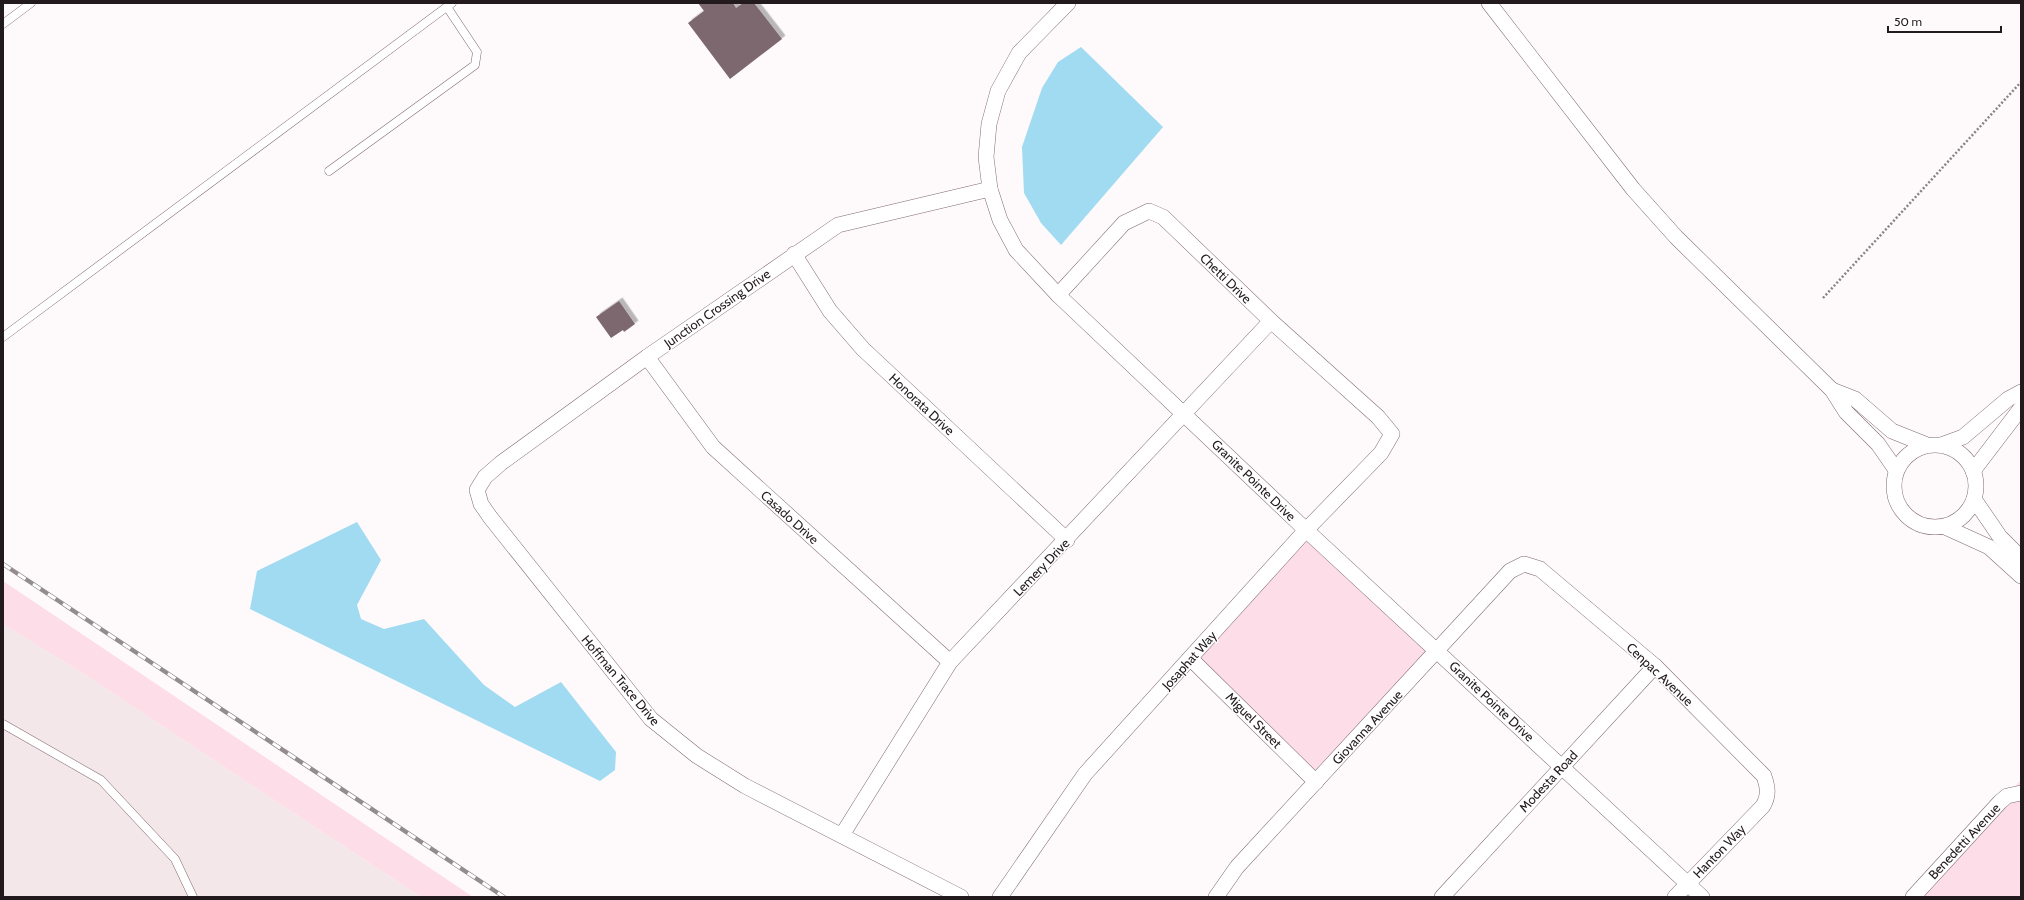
<svg xmlns="http://www.w3.org/2000/svg" width="2024" height="900" font-family="Cabin,sans-serif">
	<defs>
		<filter id="shadow"><feDropShadow dx="3.5" dy="-3.5" stdDeviation="0" flood-color="#0004"/></filter>
	</defs>
	<rect width="100%" height="100%" fill="#fef9fa"/>
	<polygon fill="#f3e7ea" points="3,624 81,672 421,897 3,897"/>
	<g fill="#fddde7">
		<polygon points="1306,530 1438,650 1316,782 1191,659"/>
		<polygon points="3,581 473,897 421,897 81,672 3,624"/>
		<polygon points="2021,780 2021,897 1913,897"/>
	</g>
	<g fill="#a0dbf2">
		<polygon points="1081,47 1163,127 1061,245 1041,223 1024,193 1022,147 1042,88 1058,62"/>
		<polygon points="357,522 381,560 357,605 361,619 384,629 424,619 484,685 515,707 561,682 616,752 615,770 600,781 250,609 257,571"/>
	</g>
	<g fill="#7b686e" filter="url(#shadow)">
		<polygon points="698,3 733,3 736,8 743,3 754,3 782,39 730,79 688,23 704,11"/>
		<polygon points="619,301 635,324 624,332 623,330 611,338 596,317"/>
	</g>
	<g fill="none" stroke-linecap="round" stroke-linejoin="round">
		<defs>
			<g id="service">
				<polyline points="3,24 31,3"/>
				<polyline points="329,171 475,65 477,52 447,7"/>
				<polyline points="3,337 452,3"/>
				<polyline points="3,724 101,780 175,859 193,897"/>
			</g>
			<g id="minor">
				<polyline points="1068,3 1019,53 998,91 989,124 986,157 990,189 1000,220 1016,250 1058,295 1306,530 1702,897"/>
				<polyline points="1489,3 1633,189 1676,237 1832,390"/>
				<polyline points="794,254 830,311 863,349 1067,540"/>
				<polyline points="647,357 713,447 950,662"/>
				<circle cx="1935" cy="486" r="41"/>
				<polyline points="1941,445 1963,437 2008,399 2021,392"/>
				<polyline points="1896,470 1878,444 1846,412 1832,390 1855,399 1892,431 1927,445"/>
				<polyline points="1973,471 2021,408"/>
				<polyline points="1974,499 2000,537 2021,558"/>
				<polyline points="1945,527 1989,547 2021,576"/>
				<polyline points="1191,659 1316,782"/>
				<polyline points="842,835 950,662 1271,321"/>
				<polyline points="961,897 745,786 697,756 651,719 490,517 481,504 477,490 485,477 501,463 647,357 838,225 990,189"/>
				<polyline points="1000,897 1085,774 1306,530 1381,453 1392,434 1378,417 1271,321 1163,217 1149,211 1124,223 1058,295"/>
				<path d="M1216,897l21,-30 273,-296 14,-7 16,5 115,97 109,110c4,12 5,19 -1,30l-88,91"/>
				<polyline points="1442,897 1655,666"/>
				<polyline points="1913,897 2000,802 2007,796 2021,793"/>
			</g>
		</defs>
		<use href="#service" stroke="#806c72" stroke-width="9"/>
		<use href="#minor" stroke="#806c72" stroke-width="16"/>
		<polyline stroke="#8a8385" stroke-width="2.5" stroke-dasharray="2 2" stroke-linecap="butt" points="1823,298 2021,82"/>
		<use href="#service" stroke="#fff" stroke-width="8"/>
		<use href="#minor" stroke="#fff" stroke-width="15"/>
		<defs>
			<polyline id="rail" points="3,564 504,897"/>
		</defs>
		<use href="#rail" stroke="#938c8e" stroke-width="4.5"/>
		<use href="#rail" stroke="#fff" stroke-width="3" stroke-dasharray="9" stroke-linecap="butt"/>
	</g>
	<g text-anchor="middle" dominant-baseline="central" stroke-width="3" stroke-linejoin="round" paint-order="stroke">
		<g font-size="13" fill="#221a1c" stroke="#fff">
			<text transform="translate(1226 278) rotate(44)">Chetti Drive</text>
			<text transform="translate(717 308) rotate(-35)">Junction Crossing Drive</text>
			<text transform="translate(922 404) rotate(43)">Honorata Drive</text>
			<text transform="translate(1254 480) rotate(44)">Granite Pointe Drive</text>
			<text transform="translate(790 517) rotate(42)">Casado Drive</text>
			<text transform="translate(1041 567) rotate(-46)">Lemery Drive</text>
			<text transform="translate(1189 660) rotate(-48)">Josaphat Way</text>
			<text transform="translate(1660 674) rotate(43)">Cenpac Avenue</text>
			<text transform="translate(621 680) rotate(50)">Hoffman Trace Drive</text>
			<text transform="translate(1492 701) rotate(43)">Granite Pointe Drive</text>
			<text transform="translate(1254 720) rotate(45)">Miguel Street</text>
			<text transform="translate(1367 727) rotate(-47)">Giovanna Avenue</text>
			<text transform="translate(1548 781) rotate(-47)">Modesta Road</text>
			<text transform="translate(1964 841) rotate(-47)">Benedetti Avenue</text>
			<text transform="translate(1719 851) rotate(-46)">Hanton Way</text>
		</g>
	</g>
	<rect width="2024" height="900" fill="none" stroke="#221a1c" stroke-width="8"/>
	<path d="M1888 26v6h113v-6" fill="none" stroke="#221a1c" stroke-width="2"/>
	<text x="1894" y="26" font-size="12" fill="#221a1c" stroke="#ffffff" stroke-width="3" paint-order="stroke">50 m</text>
</svg>
